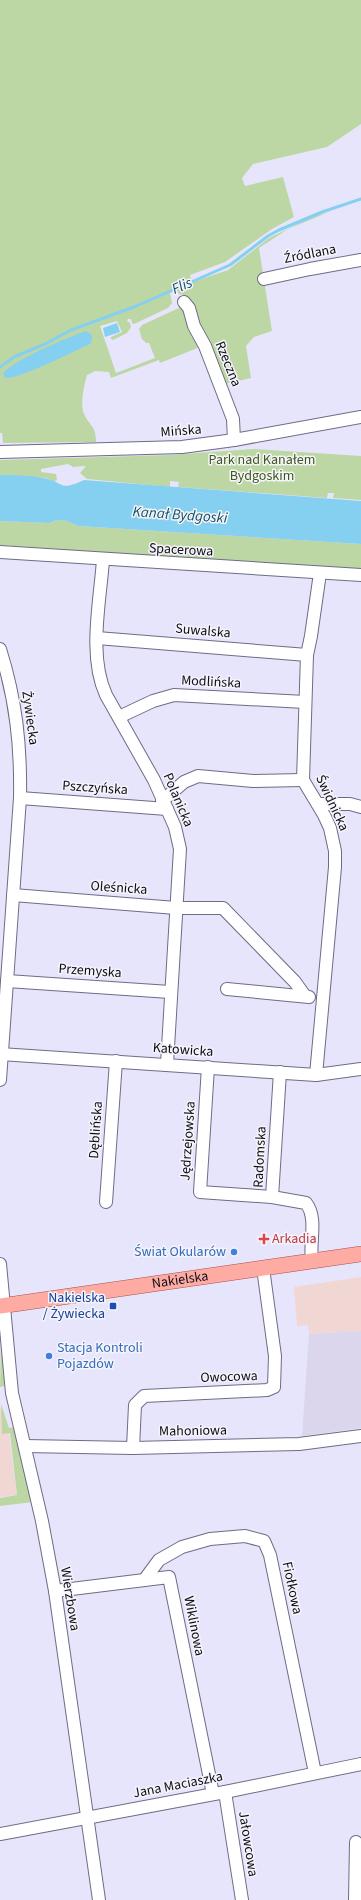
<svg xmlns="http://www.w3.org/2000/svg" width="361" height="1900" font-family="'Source Sans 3',sans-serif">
	<rect width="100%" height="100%" fill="#e7e5fc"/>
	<g fill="#f1d7d3">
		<polygon points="361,1277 361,1331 309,1334 308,1325 297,1326 294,1287"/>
		<polygon points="0,1407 9,1433 17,1495 0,1497"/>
	</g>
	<polygon fill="#dbd6ec" points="361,1331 361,1428 302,1436 309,1334"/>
	<g fill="#bdd7a4">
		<path d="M0,0h361v124l-34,23 -74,17 -11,14 3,8 38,-9 11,40 -22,12 -47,33 -35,13 2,7 36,-12 41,-32 43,-21 17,-5 -41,17 -29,19 13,83 -18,6 -8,9 5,32 -26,6 -38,-85 -3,-4 -5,-1 -2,-4 -7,3 2,10 -4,5 -34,16 -2,-1 -1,-4h-3l-1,2 3,2 1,4 -4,6 -14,7 -2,-1v-2l11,-5 -5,-11 -17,5 16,47 39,-15 -6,-15h-3l-4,-4 -3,-10 3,-4 39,-18 4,2 15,38 -40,16 -1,-3 -48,18 -2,-6 -14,-1 -8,4c-3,12 -8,30 -2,41 6,11 11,11 11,26l-93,1 -1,-10h-2z"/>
		<polygon points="254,449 361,456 361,500 333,498 334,493 328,493 327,498 178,487 179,482 170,481 170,487 87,479 80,473 86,466 73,467 68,464 41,469 41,472 56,474 57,480 54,482 46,478 0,475 0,460 169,455"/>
		<polygon points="57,520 67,521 78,526 361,544 361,570 0,545 0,521 49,523"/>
		<polygon points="1,1335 6,1382 4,1386 0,1387"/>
		<polygon points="1,1404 9,1428 15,1427 33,1502 0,1506 0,1498 17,1495 10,1433 2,1434"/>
	</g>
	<g fill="#85cff0">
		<polygon points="117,323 120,332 105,337 103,328"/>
		<path d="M86,331l6,4v5l-2,4c-16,7 -72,36 -85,34l-2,-5c15,-15 63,-35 83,-42z"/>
		<path d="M0,475c14,0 29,0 43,3 22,4 15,14 41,2l277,21v43l-283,-18 -11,-5 -10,-1 -8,3 -49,-2z"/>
	</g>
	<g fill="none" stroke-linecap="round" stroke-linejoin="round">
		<polyline stroke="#85cff0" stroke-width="3" points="0,367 14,357 45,344 71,330 134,307 230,265 268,236 279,230 322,212 361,199"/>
		<defs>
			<g id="minor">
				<polyline points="264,279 310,269 361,260"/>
				<polyline points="184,302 189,308 194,326 205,346 233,419 234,440"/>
				<polyline points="0,452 182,447 234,440 361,417"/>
				<polyline points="0,552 361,575"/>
				<path d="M103,560c-3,42 -15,96 3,135l48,85 21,47 5,22 -13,215"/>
				<polyline points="97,638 307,655"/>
				<path d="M0,649c16,51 21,96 20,149l-20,282"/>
				<polyline points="119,717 153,701 174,695 305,702"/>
				<polyline points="20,798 167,809"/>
				<polyline points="162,801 184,782 198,776 253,781 303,780"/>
				<polyline points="318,804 350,804 361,807"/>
				<polyline points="13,895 176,908 223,908 295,982 305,996"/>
				<polyline points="7,981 170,992"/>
				<polyline points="227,989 309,997"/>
				<polyline points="0,1054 316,1075 361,1069"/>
				<path d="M208,1067l-8,125 72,5 34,6c12,15 3,40 6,58"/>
				<polyline points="316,1075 335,867 335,851 330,828 324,815 303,780 307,655 311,636 320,573"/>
				<polyline points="272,1197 280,1072"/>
				<polyline points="106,1202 116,1061"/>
				<polyline points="0,1264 12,1393 42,1521 55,1591 99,1900"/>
				<polyline points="25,1446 133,1448 299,1444 361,1436"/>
				<polyline points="133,1448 135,1405 144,1396 267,1390 274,1387 275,1356 263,1268"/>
				<polyline points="145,1579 159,1560 182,1547 210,1539 245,1536 264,1541 270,1555 315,1773"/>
				<polyline points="55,1591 169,1577 213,1794"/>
				<polyline points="225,1792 242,1900"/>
				<polyline points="0,1834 225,1792 361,1764"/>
				<polyline points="355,1900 356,1842"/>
			</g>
			<g id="major">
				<path id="s1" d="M0,1306l361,-52"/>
			</g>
		</defs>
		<use href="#minor" stroke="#6e6c85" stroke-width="14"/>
		<use href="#major" stroke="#a94f4a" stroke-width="16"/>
		<use href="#minor" stroke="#fff" stroke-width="12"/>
		<use href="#major" stroke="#fdaba3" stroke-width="15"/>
	</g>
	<path fill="#e0444e" stroke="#f5f4fa" stroke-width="1.5" d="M262 1233h4v4h4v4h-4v4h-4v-4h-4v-4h4z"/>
	<g fill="#3f7fe0" stroke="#f5f4fa" stroke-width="1.5">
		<circle cx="234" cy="1252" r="4"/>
		<circle cx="49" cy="1356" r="4"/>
	</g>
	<rect fill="#1a4fb4" stroke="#f5f4fa" stroke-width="1.5" x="109" y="1302" width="8" height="8" rx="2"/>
	<g text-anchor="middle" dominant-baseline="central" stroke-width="3" stroke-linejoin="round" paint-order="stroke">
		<g font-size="14" fill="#0e0d17" stroke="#f5f4fa">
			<text transform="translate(310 254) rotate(-11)">Źródlana</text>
			<text transform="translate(228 364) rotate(68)">Rzeczna</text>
			<text transform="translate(181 431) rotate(-4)">Mińska</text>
			<text transform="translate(181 550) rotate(3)">Spacerowa</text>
			<text transform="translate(203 631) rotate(5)">Suwalska</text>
			<text transform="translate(211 682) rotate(3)">Modlińska</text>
			<text transform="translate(30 718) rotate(82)">Żywiecka</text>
			<text transform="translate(95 788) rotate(4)">Pszczyńska</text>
			<text transform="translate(178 800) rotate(67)">Polanicka</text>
			<text transform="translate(332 803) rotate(65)">Świdnicka</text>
			<text transform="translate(119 888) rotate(4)">Oleśnicka</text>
			<text transform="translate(90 971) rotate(4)">Przemyska</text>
			<text transform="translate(183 1050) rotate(4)">Katowicka</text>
			<text transform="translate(96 1130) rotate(-86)">Dęblińska</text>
			<text transform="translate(188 1141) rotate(-86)">Jędrzejowska</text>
			<text transform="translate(260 1157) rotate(-87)">Radomska</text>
			<text stroke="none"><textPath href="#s1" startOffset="182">Nakielska</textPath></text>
			<text transform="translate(229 1377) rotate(-2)">Owocowa</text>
			<text transform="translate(193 1431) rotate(-1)">Mahoniowa</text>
			<text transform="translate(292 1588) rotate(78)">Fiołkowa</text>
			<text transform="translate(70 1599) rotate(81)">Wierzbowa</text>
			<text transform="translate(194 1626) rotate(79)">Wiklinowa</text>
			<text transform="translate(178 1785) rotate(-11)">Jana Maciaszka</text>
			<text transform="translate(248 1844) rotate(81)">Jałowcowa</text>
		</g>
		<g font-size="14" fill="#3d581a" stroke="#f5f4fa">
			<text x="262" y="460">Park nad Kanałem<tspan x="262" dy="16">Bydgoskim</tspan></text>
		</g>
		<g font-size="14" fill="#be3a42" stroke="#f5f4fa" text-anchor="start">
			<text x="272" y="1239">Arkadia</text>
		</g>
		<g font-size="14" fill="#366cbe" stroke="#f5f4fa" text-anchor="end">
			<text x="226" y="1252">Świat Okularów</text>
			<text x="57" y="1348" text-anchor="start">Stacja Kontroli<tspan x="57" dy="16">Pojazdów</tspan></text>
		</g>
		<g font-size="14" fill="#164399" stroke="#f5f4fa" text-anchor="end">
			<text x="105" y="1298">Nakielska<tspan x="105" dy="16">/ Żywiecka</tspan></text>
		</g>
		<g font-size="15" font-style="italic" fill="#124f66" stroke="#f5f4fa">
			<text transform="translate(182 286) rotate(-24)">Flis</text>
			<text transform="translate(180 515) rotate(4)">Kanał Bydgoski</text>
		</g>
	</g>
</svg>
